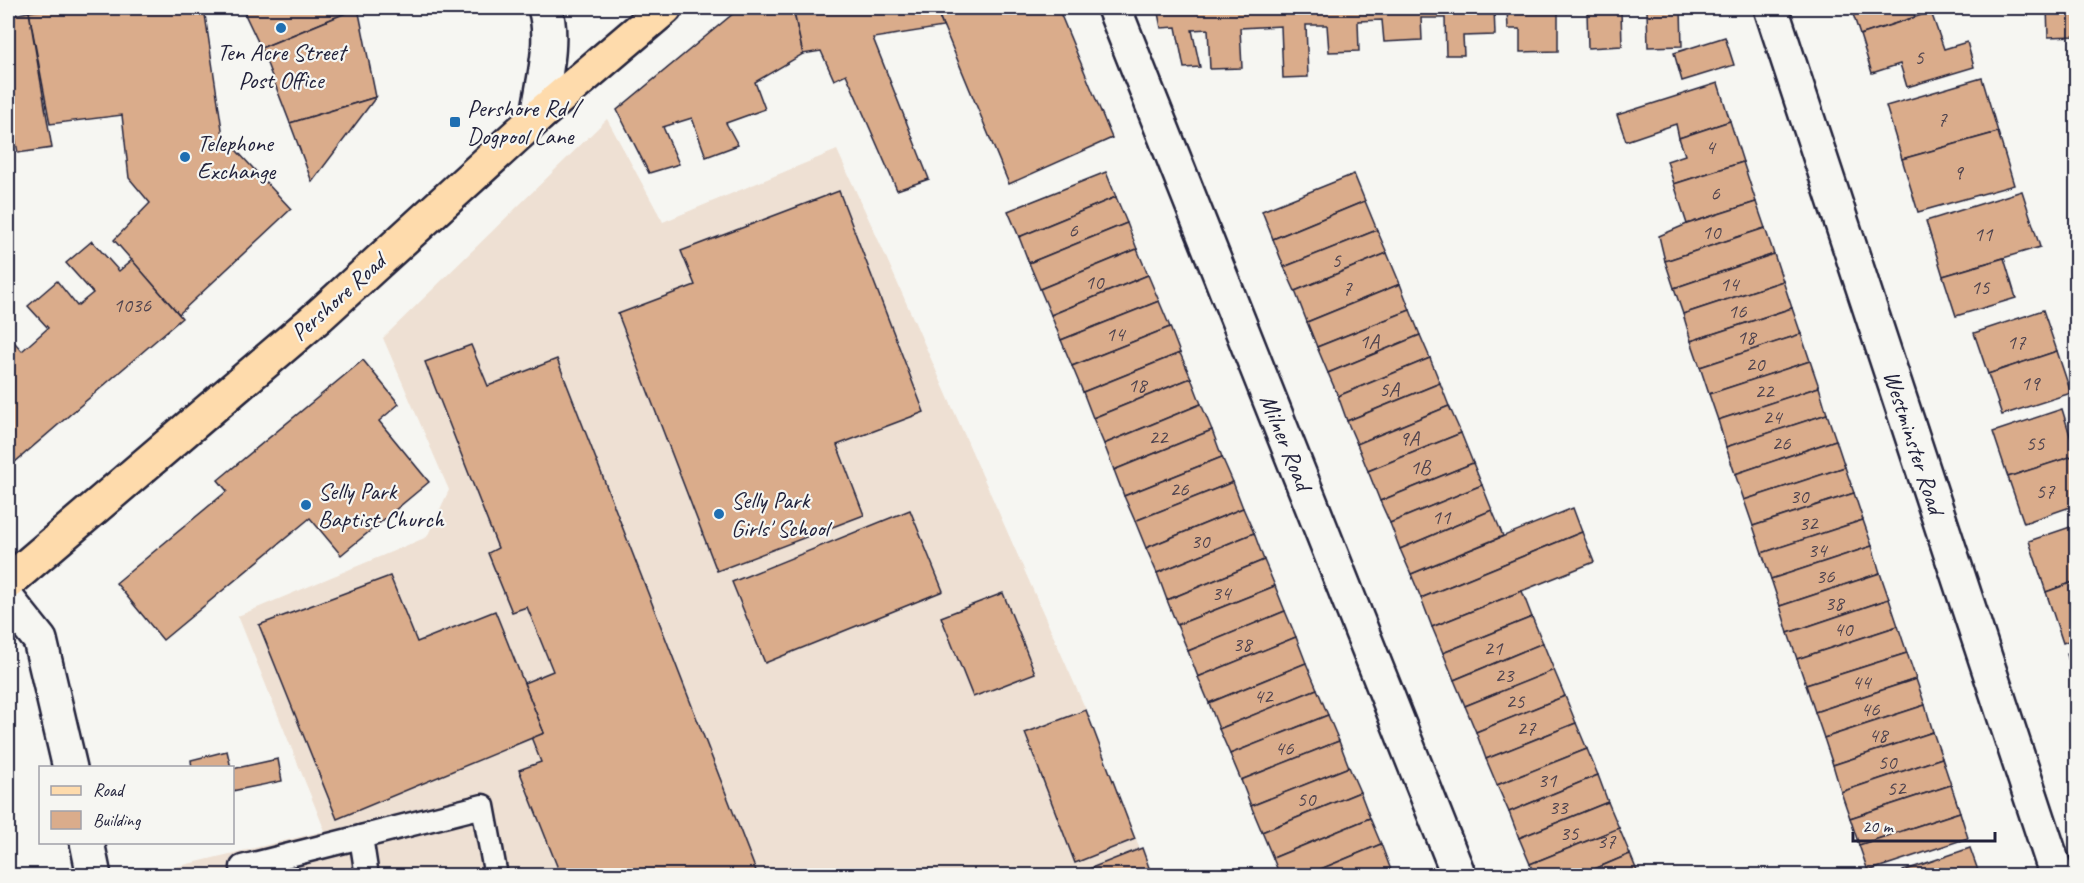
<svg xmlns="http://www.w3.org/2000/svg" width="2084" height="883" font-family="Caveat,sans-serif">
	<rect width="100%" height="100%" fill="#f6f6f2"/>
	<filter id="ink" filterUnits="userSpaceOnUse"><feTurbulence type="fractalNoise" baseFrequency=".0167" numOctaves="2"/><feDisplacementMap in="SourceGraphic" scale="12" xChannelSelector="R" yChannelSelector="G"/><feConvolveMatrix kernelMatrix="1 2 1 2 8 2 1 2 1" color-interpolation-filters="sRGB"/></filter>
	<g filter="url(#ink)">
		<polygon fill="#eee0d3" points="607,119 663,222 837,150 882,248 1086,710 1150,875 138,876 325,831 238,616 427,537 449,490 383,338"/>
		<g fill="#daac8b" stroke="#22223b" stroke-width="1.5">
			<polygon points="61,8 204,8 223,136 291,209 179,314 114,240 150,203 129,178 122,115 50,124 29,12"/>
			<polygon points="242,8 358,8 261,48"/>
			<polygon points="358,8 376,97 290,123 261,48"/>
			<polygon points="740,8 793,8 803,54 755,82 765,109 726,123 738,145 706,157 692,118 663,127 679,164 649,173 617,110"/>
			<polygon points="793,8 936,8 943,27 873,38 929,179 897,190 846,74 834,80 821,51 803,54"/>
			<polygon points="936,8 1058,8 1112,138 1009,184"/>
			<polygon points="1157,8 1494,8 1495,35 1463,36 1464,55 1446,55 1445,18 1421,18 1422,40 1384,42 1382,20 1358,21 1359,51 1329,52 1327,25 1306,25 1308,77 1283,78 1281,26 1240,28 1242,68 1210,69 1208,29 1192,30 1200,67 1184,68 1176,27 1161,28"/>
			<polygon points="1507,8 1695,8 1695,9 1681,9 1682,46 1648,47 1647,10 1621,10 1622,46 1588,48 1587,11 1558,12 1558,51 1520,52 1520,29 1508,29"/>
			<polygon points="1851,8 1912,8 1915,17 1860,35"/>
			<polygon points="2047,8 2076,8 2076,36 2048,37"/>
			<polygon points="29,12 52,148 18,153 14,132 8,134 8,16"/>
			<polygon points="1931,12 1944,49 1967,42 1974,67 1907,87 1900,64 1872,73 1860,35"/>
			<polygon points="1725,37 1734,65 1682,81 1674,53"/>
			<polygon points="1982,78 1998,132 1902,159 1886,106"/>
			<polygon points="1718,83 1730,121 1679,138 1676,124 1626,141 1617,115"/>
			<polygon points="376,97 312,182 290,123"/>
			<polygon points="1730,121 1743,162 1674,184 1667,161 1685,155 1679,138"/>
			<polygon points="1998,132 2014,185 1918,212 1902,159"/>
			<polygon points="1743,162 1756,202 1687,224 1674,184"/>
			<polygon points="1106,172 1116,197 1019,237 1008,211"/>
			<polygon points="1354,174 1365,201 1273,239 1262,211"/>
			<polygon points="839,191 924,412 837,445 864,515 717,571 618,314 695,285 681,251"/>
			<polygon points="2022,191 2040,247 1943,276 1926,221"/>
			<polygon points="1116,197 1127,223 1029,263 1019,237"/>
			<polygon points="1365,201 1377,230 1284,267 1273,239"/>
			<polygon points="1756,202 1765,228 1665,261 1659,236 1687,224"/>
			<polygon points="1127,223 1137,249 1040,289 1029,263"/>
			<polygon points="1765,228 1774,254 1674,288 1665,261"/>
			<polygon points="1377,230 1387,253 1295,291 1284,267"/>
			<polygon points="92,241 119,271 132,260 182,318 8,468 8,335 22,351 48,328 28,306 57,281 77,306 93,293 66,263"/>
			<polygon points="1137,249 1148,275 1051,315 1040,289"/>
			<polygon points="1387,253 1400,284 1307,322 1295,291"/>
			<polygon points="1774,254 1783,281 1683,314 1674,288"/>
			<polygon points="2004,258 2016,298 1956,316 1943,276"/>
			<polygon points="1148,275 1159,301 1061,340 1051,315"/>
			<polygon points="1783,281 1792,308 1691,341 1683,314"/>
			<polygon points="1400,284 1410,310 1317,347 1307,322"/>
			<polygon points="1159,301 1170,327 1072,366 1061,340"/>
			<polygon points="1792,308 1801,334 1700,367 1691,341"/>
			<polygon points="1410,310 1420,335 1328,373 1317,347"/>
			<polygon points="2043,310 2057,351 1988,374 1974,333"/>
			<polygon points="1170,327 1180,353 1083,392 1072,366"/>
			<polygon points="1801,334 1810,361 1709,394 1700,367"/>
			<polygon points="1420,335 1430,358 1338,396 1328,373"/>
			<polygon points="471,345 488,386 557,359 758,876 561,876 519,770 541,762 531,737 544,733 524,683 553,671 527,607 512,612 488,553 498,548 425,362"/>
			<polygon points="2057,351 2071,393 2002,415 1988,374"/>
			<polygon points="1180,353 1191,378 1093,418 1083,392"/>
			<polygon points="1430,358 1440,383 1347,421 1338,396"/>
			<polygon points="363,360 399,404 379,421 429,482 341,555 310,518 163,640 116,583 227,491 218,480"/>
			<polygon points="1810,361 1819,387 1718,420 1709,394"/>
			<polygon points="1191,378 1201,404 1104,444 1093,418"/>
			<polygon points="1440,383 1449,406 1357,444 1347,421"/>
			<polygon points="1819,387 1827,414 1726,447 1718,420"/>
			<polygon points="1201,404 1212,430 1114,470 1104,444"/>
			<polygon points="1449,406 1461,433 1368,471 1357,444"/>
			<polygon points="2062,409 2076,455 2008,477 1993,432"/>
			<polygon points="1827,414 1836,440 1735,474 1726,447"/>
			<polygon points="1212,430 1222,457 1124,496 1114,470"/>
			<polygon points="1461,433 1473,463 1380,501 1368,471"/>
			<polygon points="1836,440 1845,467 1744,500 1735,474"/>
			<polygon points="2076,455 2076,505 2024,523 2008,477"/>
			<polygon points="1222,457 1233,482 1135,521 1124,496"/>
			<polygon points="1473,463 1482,485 1390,523 1380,501"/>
			<polygon points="1845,467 1854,493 1753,526 1744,500"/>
			<polygon points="1233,482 1243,508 1146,548 1135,521"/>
			<polygon points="1482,485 1492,510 1400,549 1390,523"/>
			<polygon points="1854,493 1863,520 1762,553 1753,526"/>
			<polygon points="1243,508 1254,533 1157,573 1146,548"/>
			<polygon points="1573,508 1582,532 1421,598 1411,574"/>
			<polygon points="910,510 943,591 765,663 732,582"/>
			<polygon points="1492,510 1503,536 1411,574 1400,549"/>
			<polygon points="1863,520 1872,546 1771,579 1762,553"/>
			<polygon points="2076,525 2076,581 2046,592 2029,541"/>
			<polygon points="1582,532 1594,562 1432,627 1421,598"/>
			<polygon points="1254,533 1264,560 1167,600 1157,573"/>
			<polygon points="1872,546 1880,573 1780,606 1771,579"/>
			<polygon points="1264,560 1275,586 1177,625 1167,600"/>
			<polygon points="1880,573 1889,599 1788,633 1780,606"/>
			<polygon points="390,576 417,642 495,611 544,733 337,819 259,625"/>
			<polygon points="2076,581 2076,638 2063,643 2046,592"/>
			<polygon points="1275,586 1285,611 1188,651 1177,625"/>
			<polygon points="1522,591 1532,617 1443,653 1432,627"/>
			<polygon points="1003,593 1035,673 973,697 941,617"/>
			<polygon points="1889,599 1898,626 1797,659 1788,633"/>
			<polygon points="1285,611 1296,637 1198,677 1188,651"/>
			<polygon points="1532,617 1543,643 1454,680 1443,653"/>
			<polygon points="1898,626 1907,653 1806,685 1797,659"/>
			<polygon points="1296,637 1306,663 1209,703 1198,677"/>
			<polygon points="1543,643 1554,670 1465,706 1454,680"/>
			<polygon points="2076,651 2076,687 2067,654"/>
			<polygon points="1907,653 1916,679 1815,712 1806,685"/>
			<polygon points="1306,663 1317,689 1219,729 1209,703"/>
			<polygon points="1554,670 1565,696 1476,732 1465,706"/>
			<polygon points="1916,679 1925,705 1824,738 1815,712"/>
			<polygon points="1317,689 1328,715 1230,754 1219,729"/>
			<polygon points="1565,696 1576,723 1486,759 1476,732"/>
			<polygon points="1925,705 1933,732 1833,765 1824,738"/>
			<polygon points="1086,710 1135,839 1075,863 1025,733"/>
			<polygon points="1328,715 1339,741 1241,780 1230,754"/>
			<polygon points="1576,723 1587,749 1497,785 1486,759"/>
			<polygon points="1933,732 1942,758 1841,792 1833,765"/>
			<polygon points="1339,741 1349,767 1251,806 1241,780"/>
			<polygon points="1587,749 1598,775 1509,812 1497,785"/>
			<polygon points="227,751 231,768 192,768 191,760"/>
			<polygon points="1942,758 1951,785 1850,818 1841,792"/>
			<polygon points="278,759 282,781 232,791 232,769"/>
			<polygon points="1349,767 1360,792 1262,832 1251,806"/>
			<polygon points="1598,775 1608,802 1519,838 1509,812"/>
			<polygon points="1951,785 1960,812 1859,845 1850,818"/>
			<polygon points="1360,792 1370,818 1273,858 1262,832"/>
			<polygon points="1608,802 1619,828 1530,864 1519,838"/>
			<polygon points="1960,812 1968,838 1868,871 1859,845"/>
			<polygon points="1370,818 1381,844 1304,876 1280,876 1273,858"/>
			<polygon points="1619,828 1630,854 1578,876 1534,876 1530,864"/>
			<polygon points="1381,844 1391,870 1378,876 1304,876"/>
			<polygon points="1142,848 1152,876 1071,876"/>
			<polygon points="1970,848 1980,876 1905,876 1903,871"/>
			<polygon points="1630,854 1639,876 1578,876"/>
		</g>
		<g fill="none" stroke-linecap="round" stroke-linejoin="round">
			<defs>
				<g id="service">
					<polyline points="361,837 367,876"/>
					<polyline points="244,876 242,867 483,806 496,876"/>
				</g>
				<g id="minor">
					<polyline points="1114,8 1459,876"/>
					<polyline points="1771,8 2057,876"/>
					<polyline points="8,600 40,640 70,768"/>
					<polyline points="87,842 94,876"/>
				</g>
				<path id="tertiary" d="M538,116c5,-34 17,-75 7,-108"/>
				<polyline id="primary" points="8,582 319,316 538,116 665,8"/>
			</defs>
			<use href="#service" stroke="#22223b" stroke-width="27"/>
			<use href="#minor" stroke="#22223b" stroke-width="38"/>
			<use href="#tertiary" stroke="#22223b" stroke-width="38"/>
			<use href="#primary" stroke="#22223b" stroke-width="38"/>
			<use href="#service" stroke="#f6f6f2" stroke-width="22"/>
			<use href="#minor" stroke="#f6f6f2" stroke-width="33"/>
			<use href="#tertiary" stroke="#f6f6f2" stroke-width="33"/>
			<use href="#primary" stroke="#fedbac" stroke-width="33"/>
		</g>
	</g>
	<g fill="#1f6fb2" stroke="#f6f6f2" stroke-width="2">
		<circle cx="281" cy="28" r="6"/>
		<rect x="449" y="116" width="12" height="12" rx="3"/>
		<circle cx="185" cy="157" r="6"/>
		<circle cx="306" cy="505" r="6"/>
		<circle cx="719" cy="514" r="6"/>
	</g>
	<g text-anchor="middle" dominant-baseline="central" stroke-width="4.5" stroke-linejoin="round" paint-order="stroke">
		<g font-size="21" fill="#50444f">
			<text x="1919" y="57">5</text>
			<text x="1942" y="119">7</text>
			<text x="1710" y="147">4</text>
			<text x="1958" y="172">9</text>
			<text x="1715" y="193">6</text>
			<text x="1073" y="230">6</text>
			<text x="1711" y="232">10</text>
			<text x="1983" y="234">11</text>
			<text x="1336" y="260">5</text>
			<text x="1094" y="282">10</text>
			<text x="1729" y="284">14</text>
			<text x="1980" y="287">15</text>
			<text x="1347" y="288">7</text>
			<text x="132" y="305">1036</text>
			<text x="1737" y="311">16</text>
			<text x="1115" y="334">14</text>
			<text x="1746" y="337">18</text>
			<text x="1369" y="341">1A</text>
			<text x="2016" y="342">17</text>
			<text x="1755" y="364">20</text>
			<text x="2030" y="383">19</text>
			<text x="1137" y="385">18</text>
			<text x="1389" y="389">5A</text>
			<text x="1764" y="391">22</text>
			<text x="1772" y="417">24</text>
			<text x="1158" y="437">22</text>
			<text x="1409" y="438">9A</text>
			<text x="1781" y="443">26</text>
			<text x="2035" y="443">55</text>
			<text x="1420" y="467">1B</text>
			<text x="1179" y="489">26</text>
			<text x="2045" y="491">57</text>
			<text x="1799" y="496">30</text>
			<text x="1441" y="517">11</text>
			<text x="1808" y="523">32</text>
			<text x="1200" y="541">30</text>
			<text x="1817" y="550">34</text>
			<text x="1825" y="576">36</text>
			<text x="1221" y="593">34</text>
			<text x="1834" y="603">38</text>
			<text x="1843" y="629">40</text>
			<text x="1242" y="644">38</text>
			<text x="1493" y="648">21</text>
			<text x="1504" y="675">23</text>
			<text x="1861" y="682">44</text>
			<text x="1263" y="696">42</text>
			<text x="1515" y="701">25</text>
			<text x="1870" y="709">46</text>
			<text x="1526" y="728">27</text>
			<text x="1878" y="735">48</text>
			<text x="1284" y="748">46</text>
			<text x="1887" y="762">50</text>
			<text x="1547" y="780">31</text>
			<text x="1896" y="788">52</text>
			<text x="1306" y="799">50</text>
			<text x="1558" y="807">33</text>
			<text x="1569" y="833">35</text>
			<text x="1606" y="841">37</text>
		</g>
		<g font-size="24" fill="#22223b" stroke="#f6f6f2" text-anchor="start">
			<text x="281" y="52" text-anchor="middle">Ten Acre Street<tspan x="281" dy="28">Post Office</tspan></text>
			<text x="467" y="108">Pershore Rd /<tspan x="467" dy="28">Dogpool Lane</tspan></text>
			<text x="197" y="143">Telephone<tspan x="197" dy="28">Exchange</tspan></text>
			<text x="318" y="491">Selly Park<tspan x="318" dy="28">Baptist Church</tspan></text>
			<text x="731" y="500">Selly Park<tspan x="731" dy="28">Girls' School</tspan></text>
		</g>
		<g font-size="24" fill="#22223b" stroke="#f6f6f2">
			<text transform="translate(338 297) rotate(-42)">Pershore Road</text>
			<text transform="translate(1286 442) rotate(68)">Milner Road</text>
			<text transform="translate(1914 442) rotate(72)">Westminster Road</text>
		</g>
	</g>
	<rect width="2084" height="883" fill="none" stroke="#f6f6f2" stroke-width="30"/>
	<rect x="15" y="15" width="2054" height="853" fill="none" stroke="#22223b" stroke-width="2" filter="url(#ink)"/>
	<rect x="39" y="766" width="195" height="78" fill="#f6f6f2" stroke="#a1a1a9" stroke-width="1.5"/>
	<rect x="51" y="786" width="30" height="9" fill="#fedbac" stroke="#a1a1a9" stroke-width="1.5"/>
	<text x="93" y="796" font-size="18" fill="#22223b">Road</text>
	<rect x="51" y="811" width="30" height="18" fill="#daac8b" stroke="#a1a1a9" stroke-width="1.5"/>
	<text x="93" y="826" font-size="18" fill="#22223b">Building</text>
	<path d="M1853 832v9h142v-9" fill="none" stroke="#22223b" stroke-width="3"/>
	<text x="1862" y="832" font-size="18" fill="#22223b" stroke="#f6f6f2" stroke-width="4.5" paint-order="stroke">20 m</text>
</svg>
